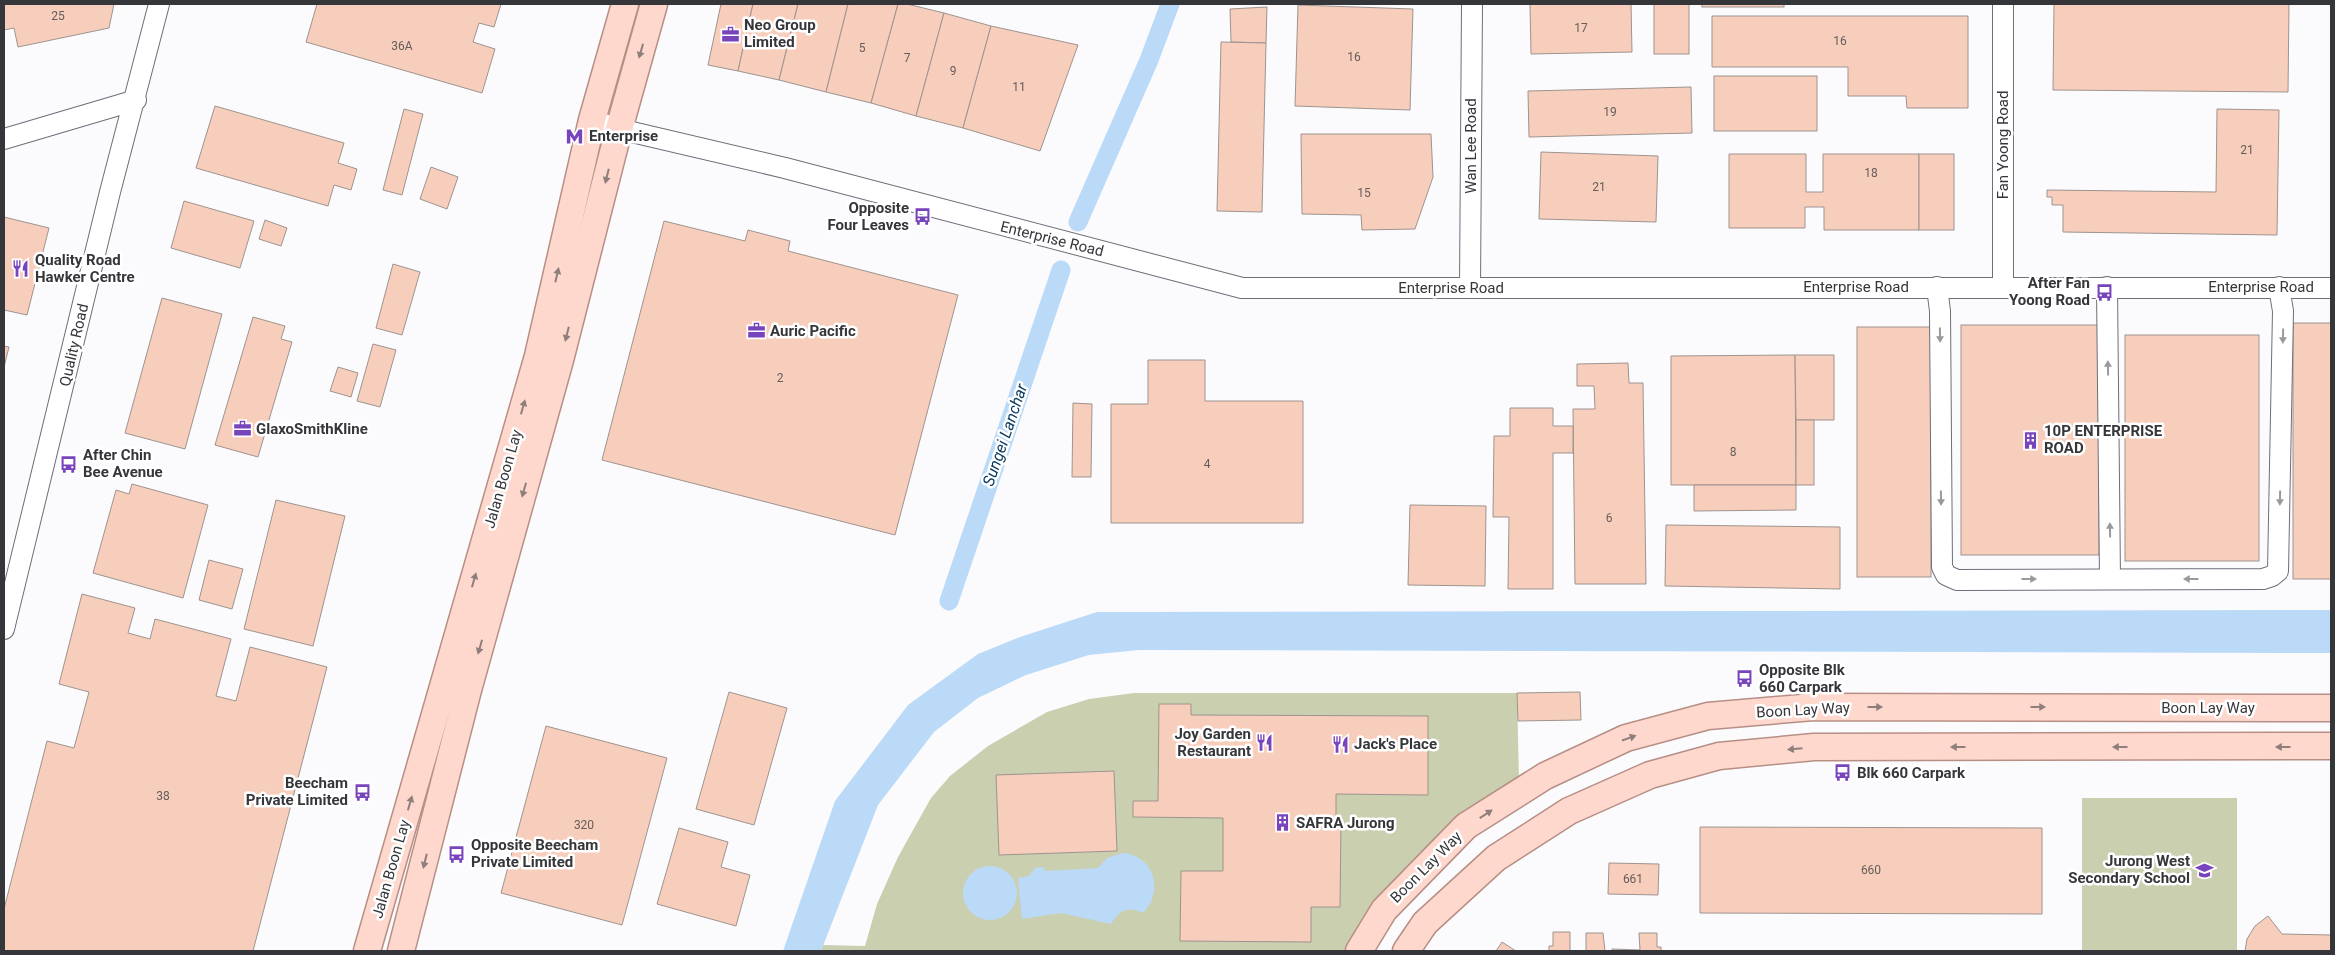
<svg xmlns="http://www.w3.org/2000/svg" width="2335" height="955" font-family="Roboto,sans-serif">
	<rect width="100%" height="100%" fill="#fbfbfe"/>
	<g fill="#cacfb0">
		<polygon points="1134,693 1517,693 1519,781 1376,902 1345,951 821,951 823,945 865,946 877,904 898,857 931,798 950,776 988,746 1047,712 1089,699"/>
		<rect x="2082" y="798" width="155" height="153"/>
	</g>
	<g fill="#bbdaf7">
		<polygon points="2331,610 2331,653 1139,650 1089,655 1026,675 978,698 934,732 878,805 821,951 783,951 835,801 908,705 978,654 1020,637 1097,612"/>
		<path d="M1123,853c23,2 37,23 29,46 -1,5 -6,10 -9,14 -17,-7 -22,-4 -32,11l-50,-11 -39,6 -4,-41 11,-2 6,-8 8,-1 2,4 53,-3 9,-10z"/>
		<circle cx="990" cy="893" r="27"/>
	</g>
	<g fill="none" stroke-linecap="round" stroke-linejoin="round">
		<g stroke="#bbdaf7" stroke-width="19">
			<polyline points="1078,222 1149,60 1170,4"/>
			<polyline points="949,601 1061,270"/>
		</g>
	</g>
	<g fill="#f7cebc" stroke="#9e938e">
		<polygon points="4,4 114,4 109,28 18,47 14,28 4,30"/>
		<polygon points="317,4 501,4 494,27 479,23 473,42 495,49 482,93 306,42"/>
		<polygon points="721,4 753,4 738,71 708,65"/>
		<polygon points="753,4 798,4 779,80 738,71"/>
		<polygon points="798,4 848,4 826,92 779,80"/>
		<polygon points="848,4 898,4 871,103 826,92"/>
		<polygon points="898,4 907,4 944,13 916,116 871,103"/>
		<polygon points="1530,4 1631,4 1632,52 1531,54"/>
		<rect x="1654" y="4" width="35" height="50"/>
		<rect x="1702" y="4" width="82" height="3"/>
		<polygon points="2054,4 2289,4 2288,92 2053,90"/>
		<polygon points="1298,5 1413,9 1410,110 1295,106"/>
		<polygon points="1267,7 1266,43 1231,42 1230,9"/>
		<polygon points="944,13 991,26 963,128 916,116"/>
		<polygon points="1712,16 1968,16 1968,108 1907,108 1906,96 1848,96 1848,67 1712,67"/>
		<polygon points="991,26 1078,45 1040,151 963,128"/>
		<polygon points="1221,42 1266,43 1262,212 1217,211"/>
		<rect x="1714" y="76" width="103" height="55"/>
		<polygon points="1691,87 1692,133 1529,137 1528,91"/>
		<polygon points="215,106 344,143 338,163 357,169 351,190 334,185 328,206 196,168"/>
		<polygon points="404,109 423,114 402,195 383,190"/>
		<polygon points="2217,109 2279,110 2277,235 2063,232 2063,205 2052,205 2052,197 2047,197 2047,190 2216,192"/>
		<polygon points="1301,134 1431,134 1433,177 1415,229 1362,230 1361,215 1302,214"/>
		<polygon points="1541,152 1658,156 1656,222 1539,219"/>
		<polygon points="1729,154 1806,154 1806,192 1823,192 1823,154 1919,154 1919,230 1824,230 1824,207 1805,207 1805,228 1729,228"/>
		<rect x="1919" y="154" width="35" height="76"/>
		<polygon points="431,167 458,177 447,209 420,199"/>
		<polygon points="184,201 254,221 240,268 171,248"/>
		<polygon points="4,217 49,228 27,315 4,310"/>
		<polygon points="265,220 287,228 281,246 259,239"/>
		<polygon points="664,221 745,241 748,230 790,241 788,251 958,295 895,535 602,460"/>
		<polygon points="393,264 420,272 402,335 376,328"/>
		<polygon points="162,298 222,314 185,449 125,433"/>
		<polygon points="253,317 285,326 281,339 292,342 258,457 215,445"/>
		<rect x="2293" y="323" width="38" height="256"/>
		<rect x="1961" y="325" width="138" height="230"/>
		<rect x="1857" y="327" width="74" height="250"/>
		<rect x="2125" y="335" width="134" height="226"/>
		<polygon points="373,344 396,350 380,407 357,401"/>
		<polygon points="4,346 9,347 4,367"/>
		<polygon points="1795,355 1796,485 1671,485 1671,356"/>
		<polygon points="1795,355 1834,355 1834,420 1796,420"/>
		<polygon points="1148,360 1205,360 1205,401 1303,401 1303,523 1111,523 1111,404 1148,404"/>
		<polygon points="1628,363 1629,383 1643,383 1646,584 1575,584 1573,409 1595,409 1594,386 1577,386 1577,364"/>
		<polygon points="338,367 358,373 351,397 330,391"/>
		<polygon points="1073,403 1092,404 1091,477 1072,477"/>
		<polygon points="1510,408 1553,408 1553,426 1573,426 1573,453 1553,453 1553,589 1508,589 1509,517 1493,517 1494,436 1510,436"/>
		<rect x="1796" y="420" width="18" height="65"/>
		<polygon points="132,484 208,505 183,598 93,573 116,490 129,494"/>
		<polygon points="1694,485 1796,485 1796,510 1694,511"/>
		<polygon points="276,500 345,516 313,646 244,629"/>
		<polygon points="1410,505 1486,506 1485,586 1408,585"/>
		<polygon points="1666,525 1840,527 1840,589 1665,586"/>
		<polygon points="209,560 243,569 232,609 199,600"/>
		<polygon points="82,594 135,608 128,633 150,639 155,619 231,639 216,696 236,701 250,647 327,667 253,951 4,951 4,909 47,741 74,748 89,692 59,684"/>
		<polygon points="729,692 787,708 754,825 696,809"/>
		<polygon points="1580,692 1581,720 1518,721 1517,693"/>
		<polygon points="1159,704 1191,704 1191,715 1428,716 1428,795 1336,794 1336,821 1341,821 1340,907 1311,907 1311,942 1180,941 1181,871 1223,871 1223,818 1133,817 1133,801 1158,801"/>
		<polygon points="546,726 667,758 622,925 501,893"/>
		<polygon points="1114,771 1117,851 999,855 996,775"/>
		<polygon points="1700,827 2042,828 2042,914 1700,913"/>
		<polygon points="679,828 728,842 721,867 750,875 736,926 657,904"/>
		<polygon points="1609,863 1659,864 1658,895 1608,894"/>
		<polygon points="2268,916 2282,934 2331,935 2331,951 2245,951 2247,939 2255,926"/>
		<polygon points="1553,932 1570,932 1570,951 1586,951 1586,933 1603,933 1605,951 1549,951 1549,946 1553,946"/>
		<polygon points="1639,933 1657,933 1657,947 1661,947 1661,951 1612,951 1612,949 1640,950"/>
		<polygon points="1502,942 1516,951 1496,951"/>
	</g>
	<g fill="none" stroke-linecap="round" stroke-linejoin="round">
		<defs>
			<g id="minor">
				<polyline points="592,120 619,129 785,168 1242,288 2331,288"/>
				<polyline points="4,139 136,100"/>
				<polyline points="2003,286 2003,4"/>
				<polyline points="1470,287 1472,4"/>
				<polyline points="1937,287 1940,311 1942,567 1946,575 1957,580 2263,579 2272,576 2278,571 2283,311 2279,287"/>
				<polyline points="2107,287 2110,579"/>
				<polyline points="4,629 110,192 159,4"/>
			</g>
			<g id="major">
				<polyline points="367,951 538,356 592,120 625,4"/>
				<polyline points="401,951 468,690 560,360 619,129 654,4"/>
				<polyline points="1359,951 1384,910 1466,826 1545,776 1626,738 1708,716 1813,707 2331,708"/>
				<polyline points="1406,951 1425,923 1496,858 1569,811 1650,775 1719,756 1814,747 2331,746"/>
			</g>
		</defs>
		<use href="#minor" stroke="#6d6f79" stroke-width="22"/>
		<use href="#major" stroke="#b78e84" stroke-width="29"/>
		<use href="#minor" stroke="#fff" stroke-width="20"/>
		<use href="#major" stroke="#fed8cd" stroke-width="26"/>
	</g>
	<defs><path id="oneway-solid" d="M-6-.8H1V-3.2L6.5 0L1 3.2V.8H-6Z" transform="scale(1.25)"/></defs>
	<g fill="#8f7f7c">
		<use href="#oneway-solid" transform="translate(641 51) rotate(106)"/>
		<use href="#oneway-solid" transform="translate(607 176) rotate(104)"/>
		<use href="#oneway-solid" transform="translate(557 275) rotate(-77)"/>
		<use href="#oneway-solid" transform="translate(567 334) rotate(104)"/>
		<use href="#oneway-solid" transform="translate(523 407) rotate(-74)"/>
		<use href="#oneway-solid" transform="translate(524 490) rotate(106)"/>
		<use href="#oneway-solid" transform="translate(474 580) rotate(-74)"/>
		<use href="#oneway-solid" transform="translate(480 647) rotate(106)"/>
		<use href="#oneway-solid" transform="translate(1875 707)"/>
		<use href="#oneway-solid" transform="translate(2038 707)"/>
		<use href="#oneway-solid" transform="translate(1629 738) rotate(-19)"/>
		<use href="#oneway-solid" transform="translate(1958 747) rotate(180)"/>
		<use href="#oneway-solid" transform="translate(2120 747) rotate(180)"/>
		<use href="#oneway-solid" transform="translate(2283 747) rotate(180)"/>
		<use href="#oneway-solid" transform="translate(1795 749) rotate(175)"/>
		<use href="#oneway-solid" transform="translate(410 803) rotate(-74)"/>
		<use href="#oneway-solid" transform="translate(1486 814) rotate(-33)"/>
		<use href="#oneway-solid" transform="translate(425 861) rotate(104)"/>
	</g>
	<g fill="#9a9a9c">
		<use href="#oneway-solid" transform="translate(1940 335) rotate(89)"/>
		<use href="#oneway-solid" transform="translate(2283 336) rotate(91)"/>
		<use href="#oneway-solid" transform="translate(2108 368) rotate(-91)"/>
		<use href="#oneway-solid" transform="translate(1941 498) rotate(89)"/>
		<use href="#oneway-solid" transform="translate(2280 498) rotate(91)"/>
		<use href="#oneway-solid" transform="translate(2110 530) rotate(-91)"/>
		<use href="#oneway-solid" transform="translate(2029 579)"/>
		<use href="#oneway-solid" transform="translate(2191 579) rotate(180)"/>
	</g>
	<defs>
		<symbol id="office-bare" viewBox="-9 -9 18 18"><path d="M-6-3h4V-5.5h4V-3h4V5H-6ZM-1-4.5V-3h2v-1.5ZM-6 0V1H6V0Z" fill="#7844bc" stroke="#fff" stroke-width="2.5" paint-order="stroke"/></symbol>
		<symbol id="metro-bare" viewBox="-9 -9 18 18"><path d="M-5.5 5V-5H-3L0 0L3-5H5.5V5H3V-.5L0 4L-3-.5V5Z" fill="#7844bc" stroke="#fff" stroke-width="2.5" paint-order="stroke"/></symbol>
		<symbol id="bus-bare" viewBox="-9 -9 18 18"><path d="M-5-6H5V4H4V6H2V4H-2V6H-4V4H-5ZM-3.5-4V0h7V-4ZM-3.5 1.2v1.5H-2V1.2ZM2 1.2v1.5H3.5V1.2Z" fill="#7844bc" stroke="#fff" stroke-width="2.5" paint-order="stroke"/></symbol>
		<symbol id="restaurant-bare" viewBox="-9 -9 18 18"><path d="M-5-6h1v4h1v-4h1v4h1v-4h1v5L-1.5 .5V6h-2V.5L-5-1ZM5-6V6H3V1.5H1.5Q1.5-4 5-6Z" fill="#7844bc" stroke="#fff" stroke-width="2.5" paint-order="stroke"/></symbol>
		<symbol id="building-bare" viewBox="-9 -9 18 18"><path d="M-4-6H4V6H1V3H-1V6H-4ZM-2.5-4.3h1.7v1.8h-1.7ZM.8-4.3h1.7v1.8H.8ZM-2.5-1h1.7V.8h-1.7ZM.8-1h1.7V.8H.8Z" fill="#7844bc" stroke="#fff" stroke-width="2.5" paint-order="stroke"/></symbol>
		<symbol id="school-bare" viewBox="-9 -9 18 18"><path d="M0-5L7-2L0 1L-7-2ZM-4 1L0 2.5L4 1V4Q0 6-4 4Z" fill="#7844bc" stroke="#fff" stroke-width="2.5" paint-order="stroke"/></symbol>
	</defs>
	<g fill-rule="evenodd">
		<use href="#office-bare" x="718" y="22" width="25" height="25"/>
		<use href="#metro-bare" x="562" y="124" width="25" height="25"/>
		<use href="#bus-bare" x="910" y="204" width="25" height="25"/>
		<use href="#restaurant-bare" x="8" y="256" width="25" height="25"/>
		<use href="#bus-bare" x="2092" y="280" width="25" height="25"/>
		<use href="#office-bare" x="744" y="318" width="25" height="25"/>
		<use href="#office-bare" x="230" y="416" width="25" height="25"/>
		<use href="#building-bare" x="2018" y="428" width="25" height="25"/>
		<use href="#bus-bare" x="56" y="452" width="25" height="25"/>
		<use href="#bus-bare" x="1732" y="666" width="25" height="25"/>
		<use href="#restaurant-bare" x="1252" y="730" width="25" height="25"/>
		<use href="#restaurant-bare" x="1328" y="732" width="25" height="25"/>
		<use href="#bus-bare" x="1830" y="760" width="25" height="25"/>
		<use href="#bus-bare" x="350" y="780" width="25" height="25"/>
		<use href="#building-bare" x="1270" y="810" width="25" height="25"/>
		<use href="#bus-bare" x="444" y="842" width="25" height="25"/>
		<use href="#school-bare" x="2192" y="858" width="25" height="25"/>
	</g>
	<g text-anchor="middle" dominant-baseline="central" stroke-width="5" stroke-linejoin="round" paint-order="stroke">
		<g font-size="12" fill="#665c5a">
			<text x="58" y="16">25</text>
			<text x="1581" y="28">17</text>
			<text x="1840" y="41">16</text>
			<text x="402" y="46">36A</text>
			<text x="862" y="48">5</text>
			<text x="1354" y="57">16</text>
			<text x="907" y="58">7</text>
			<text x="953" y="71">9</text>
			<text x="1019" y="87">11</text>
			<text x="1610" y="112">19</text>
			<text x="2247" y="150">21</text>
			<text x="1871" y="173">18</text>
			<text x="1599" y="187">21</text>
			<text x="1364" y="193">15</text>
			<text x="780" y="378">2</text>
			<text x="1733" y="452">8</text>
			<text x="1207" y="464">4</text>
			<text x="1609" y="518">6</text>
			<text x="163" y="796">38</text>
			<text x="584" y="825">320</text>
			<text x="1871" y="870">660</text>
			<text x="1633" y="879">661</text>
		</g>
		<g font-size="15" font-weight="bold" fill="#35363a" stroke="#fff" text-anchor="start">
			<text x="744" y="25">Neo Group<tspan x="744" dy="17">Limited</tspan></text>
			<text x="589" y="136">Enterprise</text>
			<text x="909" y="208" text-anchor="end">Opposite<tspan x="909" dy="17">Four Leaves</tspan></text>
			<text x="35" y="260">Quality Road<tspan x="35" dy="17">Hawker Centre</tspan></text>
			<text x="2090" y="283" text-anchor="end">After Fan<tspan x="2090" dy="17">Yoong Road</tspan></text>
			<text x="770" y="331">Auric Pacific</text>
			<text x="256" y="429">GlaxoSmithKline</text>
			<text x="2044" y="431">10P ENTERPRISE<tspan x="2044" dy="17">ROAD</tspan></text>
			<text x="83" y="455">After Chin<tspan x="83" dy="17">Bee Avenue</tspan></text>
			<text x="1759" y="670">Opposite Blk<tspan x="1759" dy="17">660 Carpark</tspan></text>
			<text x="1251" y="734" text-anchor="end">Joy Garden<tspan x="1251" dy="17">Restaurant</tspan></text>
			<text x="1354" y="744">Jack's Place</text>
			<text x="1857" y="773">Blk 660 Carpark</text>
			<text x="348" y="783" text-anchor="end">Beecham<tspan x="348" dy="17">Private Limited</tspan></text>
			<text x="1296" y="823">SAFRA Jurong</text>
			<text x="471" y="845">Opposite Beecham<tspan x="471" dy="17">Private Limited</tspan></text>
			<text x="2190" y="861" text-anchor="end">Jurong West<tspan x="2190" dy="17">Secondary School</tspan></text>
		</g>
		<g font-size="15" fill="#35363a" stroke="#fff">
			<text transform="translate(2003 145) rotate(-90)">Fan Yoong Road</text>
			<text transform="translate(1471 146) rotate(-90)">Wan Lee Road</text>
			<text transform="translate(1052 239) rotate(14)">Enterprise Road</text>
			<text x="1856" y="287">Enterprise Road</text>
			<text x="2261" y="287">Enterprise Road</text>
			<text x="1451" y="288">Enterprise Road</text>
			<text transform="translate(74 345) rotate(-77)">Quality Road</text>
			<text transform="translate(503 479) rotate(-74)">Jalan Boon Lay</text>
			<text x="2208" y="708">Boon Lay Way</text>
			<text transform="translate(1803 710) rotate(-3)">Boon Lay Way</text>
			<text transform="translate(1426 867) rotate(-45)">Boon Lay Way</text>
			<text transform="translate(391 869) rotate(-74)">Jalan Boon Lay</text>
		</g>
		<g font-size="16" font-style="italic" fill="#0b3b60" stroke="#fff">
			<text transform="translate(1005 435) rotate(-71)">Sungei Lanchar</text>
		</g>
	</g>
	<rect width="2335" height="955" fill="none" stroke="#35363a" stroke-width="10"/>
</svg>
